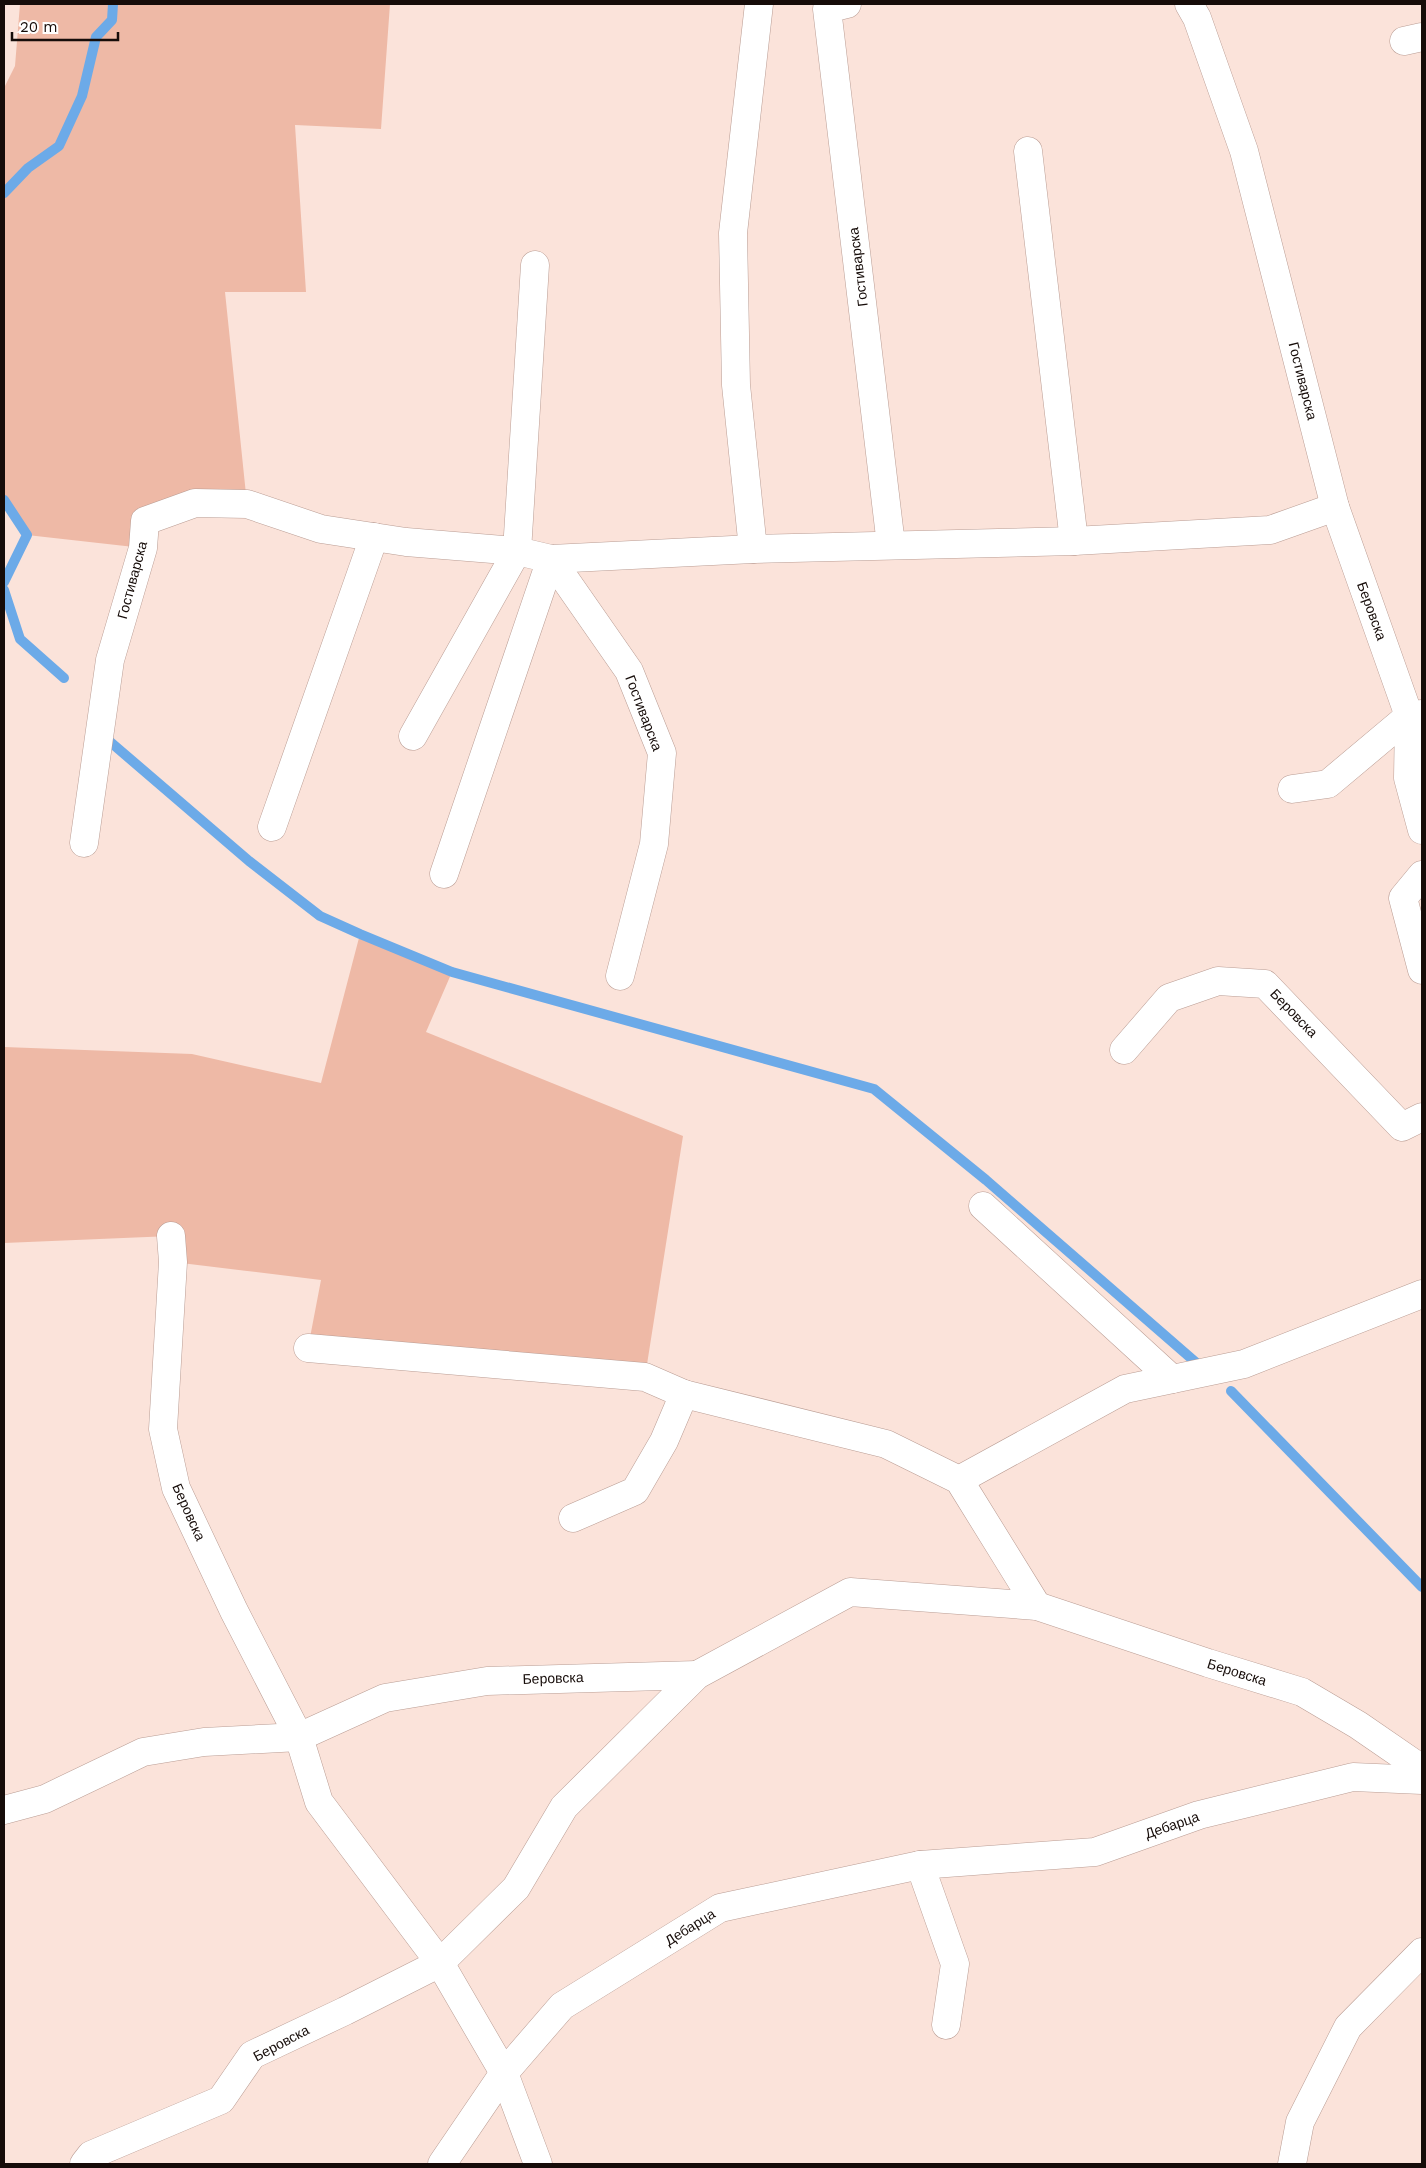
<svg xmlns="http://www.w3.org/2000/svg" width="1426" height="2168" font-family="'Work Sans',sans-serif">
	<rect width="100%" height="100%" fill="#fbe3da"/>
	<g fill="#eeb9a6">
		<polygon points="20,4 390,4 381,129 295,125 306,292 225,292 247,504 145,521 143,548 27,535 4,500 4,88 15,66"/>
		<polygon points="360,934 452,972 426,1032 683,1136 645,1377 308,1348 321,1280 173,1262 171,1236 4,1243 4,1047 192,1054 321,1083"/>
	</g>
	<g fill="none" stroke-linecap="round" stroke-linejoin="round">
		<g stroke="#6caae8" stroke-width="10">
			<polyline points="4,193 28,168 59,146 82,96 96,37 112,20 113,4"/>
			<polyline points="4,500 27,535 4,582"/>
			<polyline points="4,590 20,639 64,678"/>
			<polyline points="108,740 249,861 320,916 360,934 452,972 874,1089 986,1180 1200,1366"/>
			<polyline points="1231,1391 1422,1587"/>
		</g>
		<defs>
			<g id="minor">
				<polyline points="847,4 827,9 891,545"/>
				<polyline points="1189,4 1197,18 1244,151 1335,507 1409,716 1408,778 1422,830"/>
				<polyline points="1404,41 1422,37"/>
				<polyline points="1028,151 1074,541"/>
				<polyline points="753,549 736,385 733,233 759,4"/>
				<polyline points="551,559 629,671 662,753 654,844 620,976"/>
				<polyline points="413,736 517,551 535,265"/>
				<polyline points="1292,789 1328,784 1409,716 1421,714"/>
				<polyline points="272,827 374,537"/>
				<polyline points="84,843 110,660 143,548 145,521 195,503 247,504 321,529 406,542 517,551 551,559 753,549 1074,541 1270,530 1335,507"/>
				<polyline points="444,874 551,559"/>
				<polyline points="1422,875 1403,898 1422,970"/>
				<polyline points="1124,1050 1169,998 1218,981 1265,984 1402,1127 1422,1117"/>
				<polyline points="983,1206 1172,1379"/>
				<polyline points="171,1236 173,1262 163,1429 176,1488 234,1611 299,1737 319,1802 440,1963 504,2073 538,2164"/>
				<polyline points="308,1348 645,1377 684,1394 886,1444 959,1480 1037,1606"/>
				<polyline points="959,1480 1125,1389 1244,1364 1422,1294"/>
				<polyline points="573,1518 635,1491 664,1441 684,1394"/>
				<polyline points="4,1810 45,1799 143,1752 204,1742 299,1737 385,1698 487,1681 697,1675"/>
				<polyline points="920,1865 955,1964 946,2025"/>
				<polyline points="84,2164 91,2155 221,2100 252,2055 345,2011 440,1963 516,1888 564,1807 697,1675 850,1592 1037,1606 1208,1663 1302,1692 1358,1725 1422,1769"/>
				<polyline points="442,2164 504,2073 562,2006 720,1908 920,1865 1095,1852 1199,1815 1353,1777 1422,1780"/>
				<polyline points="1292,2164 1300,2122 1348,2027 1422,1952"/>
			</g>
		</defs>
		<use href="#minor" stroke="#ba9d94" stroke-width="29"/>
		<use href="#minor" stroke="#fff" stroke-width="28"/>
	</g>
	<g text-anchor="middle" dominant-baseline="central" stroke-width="4" stroke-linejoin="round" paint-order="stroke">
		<g font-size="14" fill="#160c09" stroke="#fff">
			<text transform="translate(858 267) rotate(-97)">Гостиварска</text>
			<text transform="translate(1303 381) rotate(76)">Гостиварска</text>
			<text transform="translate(132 580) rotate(-75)">Гостиварска</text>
			<text transform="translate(1372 611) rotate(70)">Беровска</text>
			<text transform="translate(644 713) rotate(69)">Гостиварска</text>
			<text transform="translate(1294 1013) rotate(46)">Беровска</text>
			<text transform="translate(189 1512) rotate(66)">Беровска</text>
			<text transform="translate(1237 1672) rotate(17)">Беровска</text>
			<text transform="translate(553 1678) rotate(-2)">Беровска</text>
			<text transform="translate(1172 1825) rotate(-19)">Дебарца</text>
			<text transform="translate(690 1927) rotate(-32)">Дебарца</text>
			<text transform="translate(281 2043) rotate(-28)">Беровска</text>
		</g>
	</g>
	<rect width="1426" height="2168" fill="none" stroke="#160c09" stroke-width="10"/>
	<path d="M12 32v8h106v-8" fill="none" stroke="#160c09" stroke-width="2.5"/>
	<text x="20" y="32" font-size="15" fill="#160c09" stroke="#ffffff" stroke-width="4" paint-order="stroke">20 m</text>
</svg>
